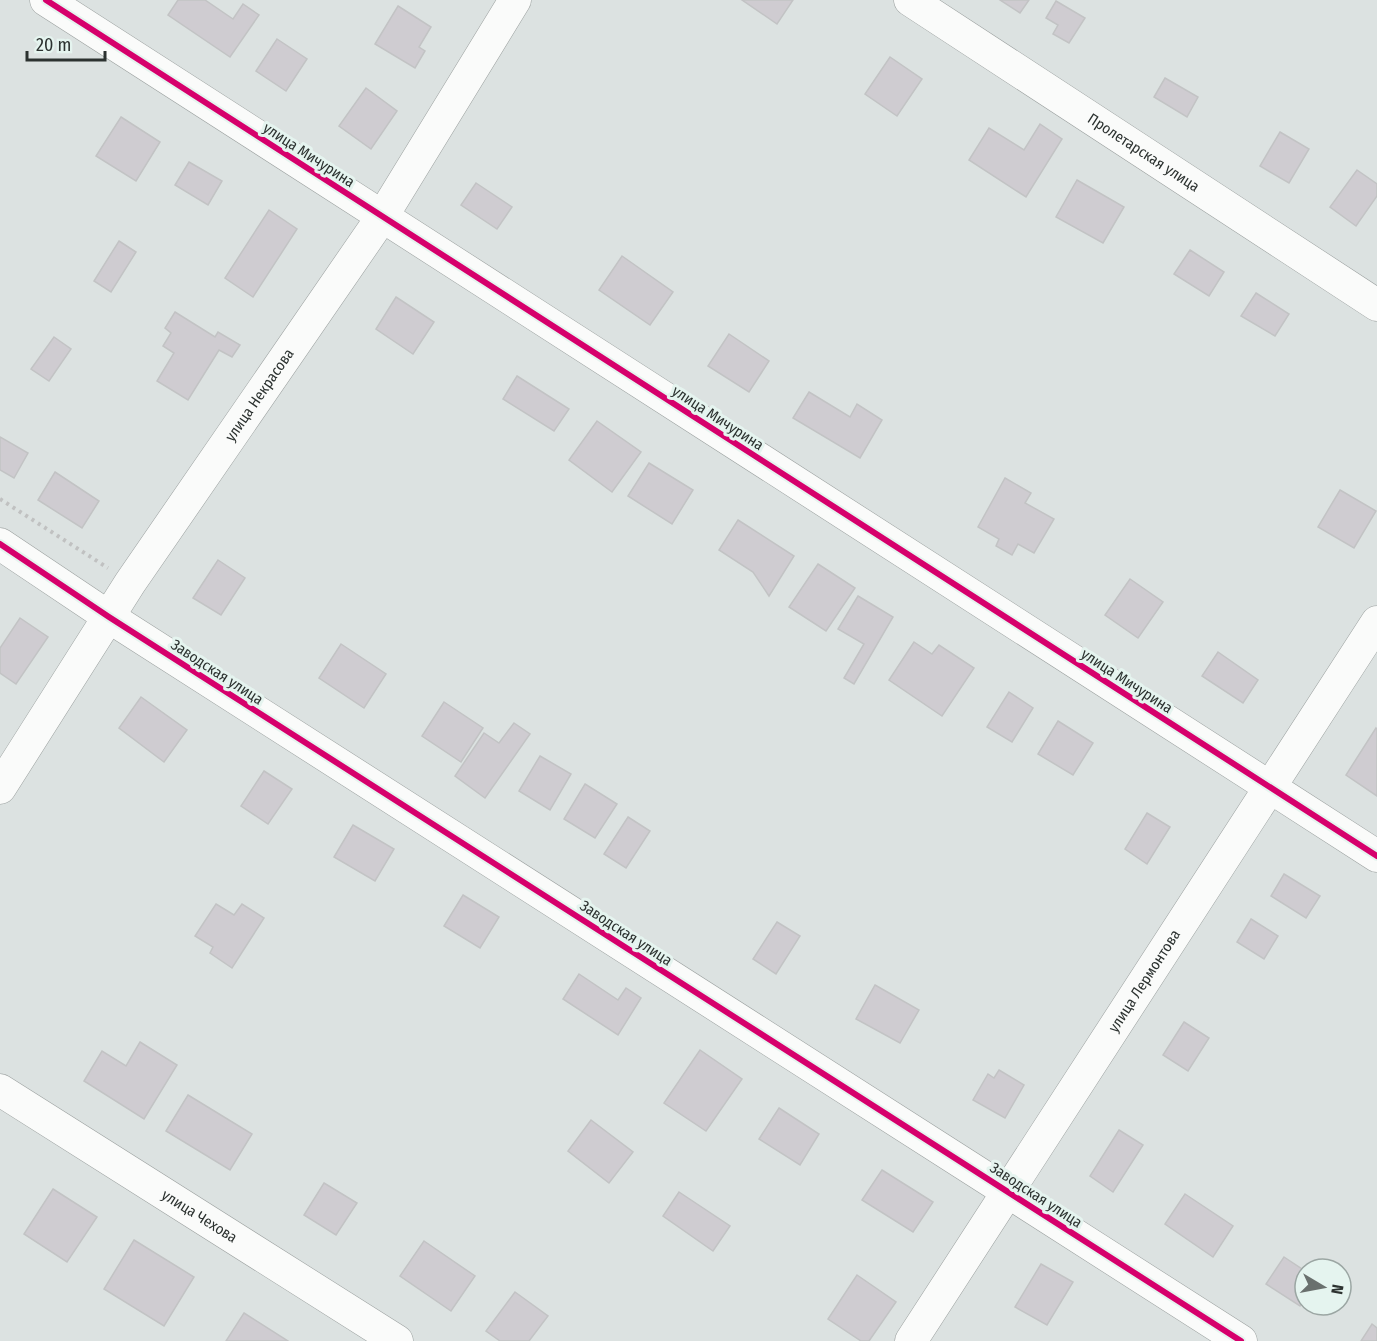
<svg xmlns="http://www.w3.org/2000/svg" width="1377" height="1341" font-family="'Fira Sans Condensed',sans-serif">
	<rect width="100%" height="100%" fill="#dce2e1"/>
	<g fill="#cfccd1" stroke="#c2c3c4" stroke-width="1.5">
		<polygon points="178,0 205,0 233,19 243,4 259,15 230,57 168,15"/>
		<polygon points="742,0 793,0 777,24"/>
		<polygon points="1000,0 1029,0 1020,13"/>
		<polygon points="1056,1 1085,18 1069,43 1053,34 1058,25 1046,18"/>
		<polygon points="398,6 431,27 419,47 425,51 415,68 375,44"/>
		<polygon points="277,39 307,59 286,91 256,71"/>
		<polygon points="890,57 922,79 897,116 865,94"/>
		<polygon points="1165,78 1198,97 1187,117 1154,97"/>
		<polygon points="366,88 397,111 371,149 339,126"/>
		<polygon points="121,117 160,142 136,181 96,156"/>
		<polygon points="1040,124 1062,139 1026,197 969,160 989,128 1024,150"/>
		<polygon points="1280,132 1309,149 1289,183 1260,166"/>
		<polygon points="189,162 222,181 208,205 175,185"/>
		<polygon points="1357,170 1377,184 1377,196 1356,226 1330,207"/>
		<polygon points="1077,180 1124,207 1103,243 1056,217"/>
		<polygon points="476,183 512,207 497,229 461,205"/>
		<polygon points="269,210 297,229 253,297 225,278"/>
		<polygon points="119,241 136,252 111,292 94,281"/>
		<polygon points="1190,250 1224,272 1209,296 1174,274"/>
		<polygon points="622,256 673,292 650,325 599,290"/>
		<polygon points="1256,293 1289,314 1275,336 1241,316"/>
		<polygon points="396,297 434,322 413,354 376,329"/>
		<polygon points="175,312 215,337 218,332 240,345 232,357 219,350 188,400 157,381 174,353 163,346 171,333 165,328"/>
		<polygon points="729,334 769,361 749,392 708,366"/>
		<polygon points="54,337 71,349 49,381 31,369"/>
		<polygon points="517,376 569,409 554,431 503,399"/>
		<polygon points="809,392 850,417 857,404 882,420 860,458 793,418"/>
		<polygon points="597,421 641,452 612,492 569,460"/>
		<polygon points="0,437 28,453 14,478 0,470"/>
		<polygon points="649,463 693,490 672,524 628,496"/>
		<polygon points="55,472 99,501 82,528 38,500"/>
		<polygon points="1005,478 1031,493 1025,503 1054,519 1034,553 1018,544 1012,555 996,546 999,539 978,527"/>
		<polygon points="1340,490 1376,511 1354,548 1318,527"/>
		<polygon points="738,520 794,556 769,596 753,572 719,550"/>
		<polygon points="218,560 245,578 221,615 193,598"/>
		<polygon points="818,564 855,588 826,631 789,607"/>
		<polygon points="1130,579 1163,602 1138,638 1105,615"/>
		<polygon points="858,596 893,617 854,684 844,678 864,644 838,629"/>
		<polygon points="20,618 48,637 16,684 0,673 0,648"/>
		<polygon points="914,642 932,654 939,645 974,668 942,716 889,680"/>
		<polygon points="341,644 386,674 364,708 319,678"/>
		<polygon points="1218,652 1258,680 1243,703 1202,676"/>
		<polygon points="1009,692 1033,708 1012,742 987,727"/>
		<polygon points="141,697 187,730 164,762 119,728"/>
		<polygon points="444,702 483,728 461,762 422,736"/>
		<polygon points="1058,721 1093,743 1073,775 1038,754"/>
		<polygon points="514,723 530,734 485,798 455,776 484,733 499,743"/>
		<polygon points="1376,728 1377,729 1377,796 1346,775"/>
		<polygon points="540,756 571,774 550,810 519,791"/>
		<polygon points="264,771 292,789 268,824 241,806"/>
		<polygon points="585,784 617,804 595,838 564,819"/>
		<polygon points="1147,813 1170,827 1147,864 1125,849"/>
		<polygon points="628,817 650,831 626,868 604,854"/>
		<polygon points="353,825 394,849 375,881 334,857"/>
		<polygon points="1284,874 1320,896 1306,918 1271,896"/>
		<polygon points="463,895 499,917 480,948 444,926"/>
		<polygon points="216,904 234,915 242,904 264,918 232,968 210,953 213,947 195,936"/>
		<polygon points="1251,919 1278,936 1264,959 1237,942"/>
		<polygon points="777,922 800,936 776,974 753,959"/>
		<polygon points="579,974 618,1000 626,988 641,998 618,1035 563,999"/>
		<polygon points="875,985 919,1010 900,1043 856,1019"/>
		<polygon points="1184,1022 1209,1038 1188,1071 1163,1055"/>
		<polygon points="140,1042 177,1065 144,1119 84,1081 102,1051 126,1066"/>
		<polygon points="700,1050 742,1079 706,1131 664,1103"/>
		<polygon points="999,1070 1024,1085 1005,1118 973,1100 988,1074 994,1078"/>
		<polygon points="188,1095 252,1134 230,1170 166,1131"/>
		<polygon points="779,1108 819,1134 800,1165 759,1139"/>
		<polygon points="591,1120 633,1152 609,1183 568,1151"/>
		<polygon points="1119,1130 1143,1145 1113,1192 1090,1176"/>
		<polygon points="882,1170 933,1202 913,1232 862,1200"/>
		<polygon points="324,1183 357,1203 336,1235 304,1215"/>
		<polygon points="53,1189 97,1217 67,1262 24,1234"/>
		<polygon points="679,1192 730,1226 713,1251 663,1216"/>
		<polygon points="1185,1194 1233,1226 1213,1257 1165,1224"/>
		<polygon points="134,1240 194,1277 164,1326 104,1289"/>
		<polygon points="424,1241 475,1276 451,1311 400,1276"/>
		<polygon points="1284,1257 1305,1271 1305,1298 1300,1306 1266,1284"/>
		<polygon points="1041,1264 1073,1282 1047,1325 1015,1307"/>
		<polygon points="857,1275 896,1302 869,1341 861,1341 828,1319"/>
		<polygon points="515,1292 548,1316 529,1341 500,1341 486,1331"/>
		<polygon points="244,1313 288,1341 226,1341"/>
		<polygon points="1372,1324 1377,1328 1377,1341 1361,1341"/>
	</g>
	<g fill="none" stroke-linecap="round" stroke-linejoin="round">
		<defs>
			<g id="minor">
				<polyline points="46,0 1377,856"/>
				<path id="s1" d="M910,0l467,305"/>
				<polyline points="0,544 109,617 1241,1341"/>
				<path id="s2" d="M0,788l130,-205 252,-366 133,-217"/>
				<path id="s3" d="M0,1090l397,251"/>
				<path id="s4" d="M911,1341l466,-719"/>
			</g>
		</defs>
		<use href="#minor" stroke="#9ba09f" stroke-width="33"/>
		<polyline stroke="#c0c1c1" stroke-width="4" stroke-dasharray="3 4.5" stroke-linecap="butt" points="0,499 108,568"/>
		<use href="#minor" stroke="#fafbfa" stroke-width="32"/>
		<defs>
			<g id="cycleway">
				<polyline points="46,0 1377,856"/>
				<polyline points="0,544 109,617 1241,1341"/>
			</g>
		</defs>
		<use href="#cycleway" stroke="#e5f4ef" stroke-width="10"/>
		<use href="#cycleway" stroke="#d6006c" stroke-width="6"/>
	</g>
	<g text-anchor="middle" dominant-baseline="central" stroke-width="6" stroke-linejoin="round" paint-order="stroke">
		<g font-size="15" fill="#2c3230" stroke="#e5f4ef">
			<text stroke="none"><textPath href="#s1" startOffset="279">Пролетарская улица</textPath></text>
			<text transform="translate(309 155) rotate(33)">улица Мичурина</text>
			<text stroke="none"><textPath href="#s2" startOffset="471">улица Некрасова</textPath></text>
			<text transform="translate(718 418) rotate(33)">улица Мичурина</text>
			<text transform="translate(217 672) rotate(33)">Заводская улица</text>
			<text transform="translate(1127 681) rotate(33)">улица Мичурина</text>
			<text transform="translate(626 933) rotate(33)">Заводская улица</text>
			<text stroke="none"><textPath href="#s4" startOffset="429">улица Лермонтова</textPath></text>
			<text transform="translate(1036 1195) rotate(33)">Заводская улица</text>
			<text stroke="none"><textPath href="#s3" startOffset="236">улица Чехова</textPath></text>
		</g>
	</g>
	<g transform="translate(1323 1287) rotate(100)"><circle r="28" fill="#e5f4ef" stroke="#9ba6a3" stroke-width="1.5"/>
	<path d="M0-4.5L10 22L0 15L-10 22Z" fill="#6a706e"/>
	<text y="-9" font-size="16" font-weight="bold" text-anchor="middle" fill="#2c3230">N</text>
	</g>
	<path d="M27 51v9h78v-9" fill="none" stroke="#2c3230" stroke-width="3"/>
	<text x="36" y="51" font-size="18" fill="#2c3230" stroke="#e5f4ef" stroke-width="4.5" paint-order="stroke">20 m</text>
</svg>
